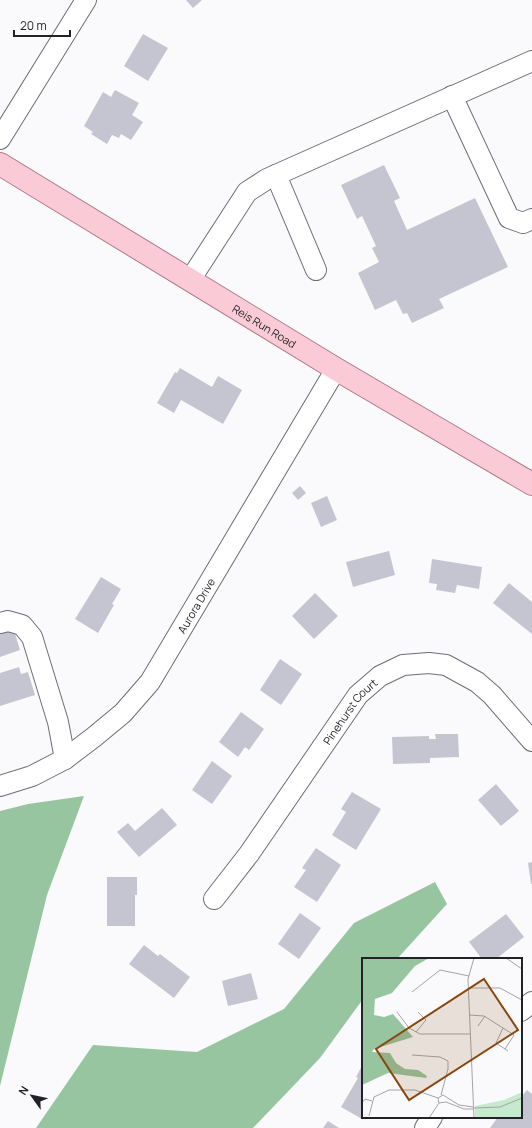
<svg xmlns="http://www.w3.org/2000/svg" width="532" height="1128" font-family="Manrope,sans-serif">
	<rect width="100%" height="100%" fill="#fafafd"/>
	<g fill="#96c5a0">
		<polygon points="84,796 47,895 0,1086 0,811 28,804"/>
		<polygon points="435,882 447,904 397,959 363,959 363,999 320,1058 253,1128 36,1128 93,1045 197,1052 284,1009 354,923"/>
	</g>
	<g fill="#c5c5d1">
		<polygon points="186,0 202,0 193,8"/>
		<polygon points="143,34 168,48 148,81 124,66"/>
		<polygon points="115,90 139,103 132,115 143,122 131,140 121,134 119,138 112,135 107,144 91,134 93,132 84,126 103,92 111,97"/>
		<polygon points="384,165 400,198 394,201 407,230 475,198 508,267 439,299 444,308 412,323 407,313 403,314 396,300 375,310 358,273 379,262 372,248 376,246 362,216 357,219 341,185"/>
		<polygon points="180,368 212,387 218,376 242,390 223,424 181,400 174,413 157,403 175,372 177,373"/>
		<polygon points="300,486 306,493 298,500 292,493"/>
		<polygon points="327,496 337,520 321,527 311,503"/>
		<polygon points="389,551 395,575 353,587 346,562"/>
		<polygon points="432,559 482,567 479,589 457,585 455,593 436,590 437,584 429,583"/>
		<polygon points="101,577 121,589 112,604 114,605 98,633 75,619"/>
		<polygon points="509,583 532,602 532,634 493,603"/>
		<polygon points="315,593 338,616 314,639 292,616"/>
		<polygon points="13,627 20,650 0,657 0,632"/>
		<polygon points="280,659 302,674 281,705 260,690"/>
		<polygon points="19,667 21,674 28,672 35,695 0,706 0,673"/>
		<polygon points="241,712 264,729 249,750 245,747 238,757 219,742"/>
		<polygon points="435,734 458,734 459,757 430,758 430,763 393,764 392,737 429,736 429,739 436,739"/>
		<polygon points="212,761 232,776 212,804 192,790"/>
		<polygon points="496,784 519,811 501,826 478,800"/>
		<polygon points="352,792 381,809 356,850 332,835 346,812 341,809"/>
		<polygon points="162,808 177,825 139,857 117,832 128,823 135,831"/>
		<polygon points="316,848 341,865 317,902 294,887 306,870 302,868"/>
		<polygon points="532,862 532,884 531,884 528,863"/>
		<polygon points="107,877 137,877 137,895 135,895 135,926 107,926"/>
		<polygon points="300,913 321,928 299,959 278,944"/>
		<polygon points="506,914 524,937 496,959 482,959 469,942"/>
		<polygon points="144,945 158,956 160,954 190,977 174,998 129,964"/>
		<polygon points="251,973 258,999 228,1006 222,981"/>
		<polygon points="363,1064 363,1117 362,1119 341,1107 358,1078 356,1077"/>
		<polygon points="527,1090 532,1094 532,1128 490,1128 498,1117 521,1117 521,1097"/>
		<polygon points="328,1121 339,1128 323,1128"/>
	</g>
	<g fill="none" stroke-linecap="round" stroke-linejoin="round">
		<defs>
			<g id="minor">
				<polyline points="452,96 509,218 523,223 532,219"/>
				<polyline points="0,139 86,0"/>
				<polyline points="276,175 316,270"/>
				<polyline points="190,280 247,192 267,179 532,61"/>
				<polyline points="0,623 8,621 22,625 32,637 58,722 65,759"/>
				<path id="s1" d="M0,786l32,-10 33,-17 29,-22 29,-24 27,-31 186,-313"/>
				<path id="s2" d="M214,899l35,-45 109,-159 22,-19 23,-11 26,-2 17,2 31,17 15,13 40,46"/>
				<polyline points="521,1011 532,1002"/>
				<polyline points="425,1128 432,1117"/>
			</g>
			<g id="major">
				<path id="s3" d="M0,164l336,205 196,115"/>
			</g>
		</defs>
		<use href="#minor" stroke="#6e6d78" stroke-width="22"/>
		<use href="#major" stroke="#ac7988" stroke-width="24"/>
		<use href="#minor" stroke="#fff" stroke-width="20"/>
		<use href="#major" stroke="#facbd7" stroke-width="22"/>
	</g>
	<g text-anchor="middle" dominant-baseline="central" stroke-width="3.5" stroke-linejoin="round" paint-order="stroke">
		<g font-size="11" fill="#222226" stroke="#fafafd">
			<text stroke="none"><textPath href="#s3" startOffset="310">Reis Run Road</textPath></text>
			<text stroke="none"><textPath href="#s1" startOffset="275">Aurora Drive</textPath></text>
			<text stroke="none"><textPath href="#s2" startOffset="232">Pinehurst Court</textPath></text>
		</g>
	</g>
	<g transform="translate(362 958)">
		<rect width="160" height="160" fill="#fafafd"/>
		<path d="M160,134v26h-47v-12l29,-6z" fill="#c5eacd"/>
		<path d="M0,0h67l-14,8 -23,27 -17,6 -1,16 10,2 9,-3 20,23 -39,12 -2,3 18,1 6,10 9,6 13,1 9,6 -1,2 -38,-5 -26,12z" fill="#96c5a0"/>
		<path fill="none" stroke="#a4a4a7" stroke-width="1" d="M144,0l16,11M107,30h31l22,12M50,34l28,-22 29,6M35,54l12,16 11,6h50M107,57l15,1 30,19 -9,14M116,68l7,-10M141,70l-7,15 12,8M54,74l10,-12 -8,-8M50,97l28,2 8,4v8l-7,26M76,140l1,5 7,-1 18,7h9M0,145l3,-4 7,2M111,150l27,-1 22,-9M7,158l5,-19 15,-7h26l23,8 5,-3 16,10 14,2M67,160l10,-15M112,160l-6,-139 6,-21"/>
		<path fill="#87470e" fill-opacity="0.15" stroke="#87470e" stroke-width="2" d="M122,21l34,51 -109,70 -33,-51z"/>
		<rect width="160" height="160" fill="none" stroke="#222226" stroke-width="2"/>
	</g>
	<g transform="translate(32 1096) rotate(303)" stroke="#fafafd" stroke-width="3" paint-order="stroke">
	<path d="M0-3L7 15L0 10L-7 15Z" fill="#222226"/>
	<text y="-6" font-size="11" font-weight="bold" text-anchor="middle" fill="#222226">N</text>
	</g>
	<path d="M14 30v6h56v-6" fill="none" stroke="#222226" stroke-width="2"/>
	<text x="20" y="30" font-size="12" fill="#222226" stroke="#fafafd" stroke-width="3" paint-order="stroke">20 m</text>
</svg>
